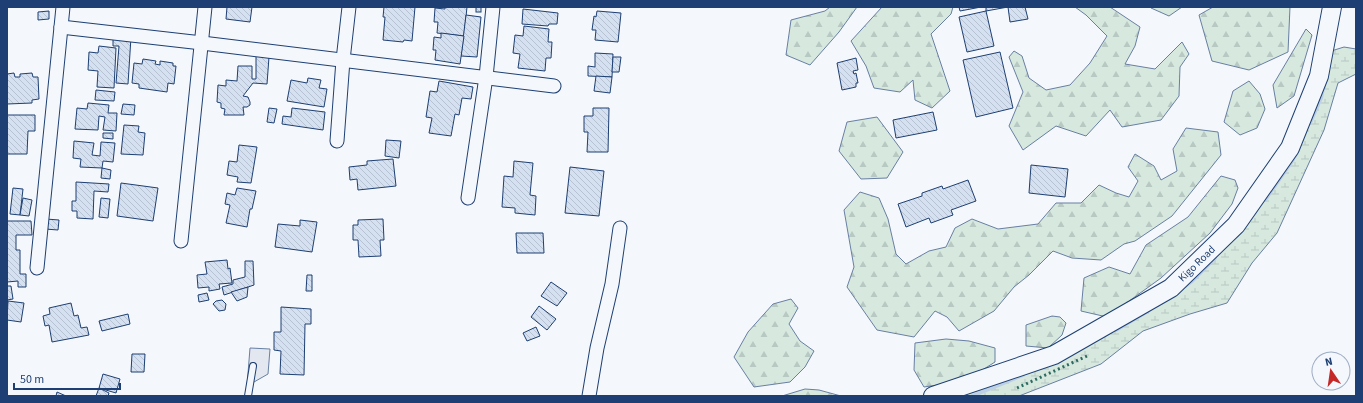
<svg xmlns="http://www.w3.org/2000/svg" width="1363" height="403" font-family="'Source Sans 3',sans-serif">
	<defs>
		<pattern id="forest-firs" width="22" height="20" patternUnits="userSpaceOnUse"><rect width="22" height="20" fill="#d7e8df"/><path d="M5 1l3.5 6h-7zM16 11l3.5 6h-7z" fill="#b8c8c3"/></pattern>
		<pattern id="wetland-marsh" width="20" height="14" patternUnits="userSpaceOnUse"><rect width="20" height="14" fill="#d7e8df"/><path d="M1 5h8M5 5V1M11 12h8M15 12V8" fill="none" stroke="#b8c8c3"/></pattern>
		<pattern id="building-back-hatch" width="6" height="6" patternUnits="userSpaceOnUse"><rect width="6" height="6" fill="#d5e0f0"/><path d="M-1 5l2 2M0 0l6 6M5-1l2 2" fill="none" stroke="#b6c1d1"/></pattern>
	</defs>
	<rect width="100%" height="100%" fill="#f4f7fb"/>
	<g fill="url(#forest-firs)" stroke="#687fa3">
		<polygon points="830,7 857,7 839,32 810,65 786,55 791,20 825,11"/>
		<polygon points="882,7 953,7 951,14 931,34 950,91 932,108 915,100 913,80 900,92 874,88 866,66 851,41"/>
		<polygon points="1075,7 1110,7 1140,27 1135,46 1125,64 1155,69 1182,42 1189,54 1180,67 1179,96 1161,120 1122,127 1110,110 1086,136 1056,126 1023,150 1009,126 1023,92 1009,57 1014,51 1022,56 1029,78 1046,90 1070,85 1090,63 1107,36 1086,15"/>
		<polygon points="1152,7 1182,7 1169,16 1151,8"/>
		<polygon points="1213,7 1290,7 1288,52 1249,70 1212,61 1199,15"/>
		<polygon points="1306,29 1312,35 1294,96 1277,108 1273,85"/>
		<polygon points="1249,81 1260,94 1265,109 1257,128 1240,135 1224,122 1233,91"/>
		<polygon points="877,117 903,152 887,178 861,179 839,151 847,122"/>
		<polygon points="1186,128 1218,132 1221,155 1172,216 1135,241 1124,244 1101,260 1072,258 1053,251 1029,275 1014,287 994,311 959,331 947,317 935,311 914,337 877,330 847,287 854,267 844,210 860,192 879,198 888,219 896,254 906,264 929,251 946,247 955,228 972,219 998,229 1038,224 1056,203 1081,203 1099,185 1116,193 1129,197 1138,181 1128,167 1135,154 1154,166 1161,180 1177,171 1173,149"/>
		<polygon points="1221,176 1235,180 1238,188 1232,204 1210,233 1161,278 1107,317 1081,311 1084,278 1109,267 1130,274 1146,245 1188,217"/>
		<polygon points="791,299 798,308 789,324 800,341 814,351 805,367 790,382 754,387 734,357 748,332 773,304"/>
		<polygon points="1052,316 1060,317 1066,323 1062,335 1048,348 1026,346 1026,325"/>
		<polygon points="946,339 969,341 995,348 995,362 965,381 924,387 914,370 915,343"/>
		<polygon points="805,389 819,390 841,396 782,396"/>
	</g>
	<polygon fill="url(#wetland-marsh)" stroke="#687fa3" points="1344,47 1356,49 1356,74 1338,83 1324,130 1277,233 1252,263 1227,303 1190,314 1143,331 1101,364 1019,396 962,396 1060,356 1151,305 1254,210 1328,52"/>
	<polygon fill="#e3e8f0" stroke="#687fa3" points="250,348 270,349 268,374 247,386"/>
	<g fill="none" stroke-linecap="round" stroke-linejoin="round">
		<g stroke="#bed0e5" stroke-width="4">
			<polyline points="1310,123 1321,98 1323,88"/>
			<polyline points="1265,200 1292,161 1296,154"/>
			<polyline points="1185,286 1192,281 1215,258"/>
			<polyline points="1116,330 1148,311"/>
			<polyline points="972,396 1023,375"/>
		</g>
	</g>
	<g fill="url(#building-back-hatch)" stroke="#1d3f73">
		<polygon points="227,7 252,7 250,22 226,19"/>
		<polygon points="384,7 415,7 412,41 404,40 403,42 383,40 385,17 383,17"/>
		<polygon points="445,7 467,7 464,36 437,33 438,22 434,22 435,8 445,9"/>
		<rect x="476" y="7" width="5" height="5"/>
		<polygon points="959,7 981,7 960,11"/>
		<polygon points="986,7 1025,7 1028,19 1010,22 1008,7 986,11"/>
		<polygon points="523,9 558,13 557,24 549,24 548,26 522,24"/>
		<polygon points="49,11 49,19 38,20 38,12"/>
		<polygon points="597,11 621,13 618,42 595,40 596,30 592,30 594,16 596,17"/>
		<polygon points="986,11 994,46 967,52 959,17"/>
		<polygon points="466,15 481,17 477,57 461,56"/>
		<polygon points="524,26 549,29 548,42 552,42 551,58 546,58 545,71 518,68 520,54 513,53 515,35 523,36"/>
		<polygon points="441,33 464,36 460,64 435,60 436,50 433,50 434,37 441,38"/>
		<polygon points="113,36 131,37 128,84 116,83 119,46 113,46"/>
		<polygon points="99,46 116,48 114,88 97,87 98,71 88,70 89,52 98,53"/>
		<polygon points="1000,52 1013,108 976,117 963,60"/>
		<polygon points="595,53 613,54 612,77 588,76 588,66 595,67"/>
		<polygon points="256,56 269,57 267,84 253,83 243,96 248,97 250,102 250,105 247,107 243,107 244,115 224,115 225,109 221,108 221,103 217,102 218,85 226,86 226,80 237,81 238,66 252,66 252,79 256,79"/>
		<polygon points="613,57 621,57 619,72 612,72"/>
		<polygon points="856,58 858,70 853,71 854,74 856,73 858,83 856,83 856,87 842,90 837,63"/>
		<polygon points="143,59 156,61 155,64 160,65 160,61 173,63 173,66 176,66 174,84 168,83 167,92 139,88 139,84 132,83 134,63 142,64"/>
		<polygon points="14,73 15,77 20,77 20,74 32,73 33,77 38,77 39,99 32,100 32,103 7,104 7,74"/>
		<polygon points="596,76 612,77 610,93 594,91"/>
		<polygon points="308,78 321,80 319,88 327,89 324,107 287,101 291,80 307,83"/>
		<polygon points="439,81 473,87 471,99 462,98 459,115 455,114 451,136 429,133 432,118 426,117 430,91 437,92"/>
		<polygon points="96,90 115,92 114,101 95,100"/>
		<polygon points="88,103 109,105 108,113 117,113 116,131 103,130 105,117 99,116 98,130 75,129 77,108 87,109"/>
		<polygon points="123,104 135,105 134,115 121,114"/>
		<polygon points="269,108 277,109 274,123 267,122"/>
		<polygon points="292,108 325,112 323,130 282,124 283,116 291,117"/>
		<polygon points="593,108 609,108 608,152 587,152 588,132 584,132 584,116 593,116"/>
		<polygon points="933,112 937,130 896,138 893,120"/>
		<polygon points="7,115 35,115 35,131 28,131 27,154 7,154"/>
		<polygon points="124,125 139,126 138,132 145,133 143,155 121,154"/>
		<polygon points="103,133 113,133 113,139 103,138"/>
		<polygon points="386,140 401,141 399,158 385,156"/>
		<polygon points="74,141 94,143 92,155 100,156 101,142 115,143 113,162 103,161 102,168 80,167 81,159 73,158"/>
		<polygon points="239,145 257,147 251,183 237,182 238,177 227,175 229,161 237,162"/>
		<polygon points="393,159 396,186 358,190 357,179 350,180 349,167 367,165 367,161"/>
		<polygon points="514,161 533,163 530,195 536,196 535,215 515,213 515,208 502,207 504,176 513,177"/>
		<polygon points="1031,165 1068,169 1065,197 1029,193"/>
		<polygon points="570,167 604,171 599,216 565,213"/>
		<polygon points="102,168 111,170 110,179 101,178"/>
		<polygon points="968,180 976,201 951,210 953,215 931,223 929,218 906,227 898,204 922,196 922,193 942,186 943,189"/>
		<polygon points="76,182 109,184 108,192 94,191 93,219 77,218 77,211 72,211 72,201 76,201"/>
		<polygon points="121,183 158,188 153,221 117,216"/>
		<polygon points="13,188 23,189 20,215 10,214"/>
		<polygon points="237,188 256,191 252,209 250,209 247,227 226,223 230,205 225,204 227,193 235,195"/>
		<polygon points="23,198 32,200 29,216 20,215"/>
		<polygon points="101,198 110,199 108,218 99,217"/>
		<polygon points="46,219 59,220 58,230 45,229"/>
		<polygon points="383,219 384,240 380,240 381,256 359,257 358,240 353,240 353,225 358,225 358,220"/>
		<polygon points="300,220 317,222 312,252 275,247 278,224 300,226"/>
		<polygon points="7,221 31,221 32,235 16,235 16,250 20,250 20,274 26,274 26,287 18,287 18,281 7,282"/>
		<polygon points="516,233 543,233 544,253 517,253"/>
		<polygon points="227,260 228,269 230,268 232,283 219,284 220,289 209,291 209,287 198,288 197,275 207,274 205,262"/>
		<polygon points="245,261 253,261 254,285 224,295 222,287 233,284 233,280 245,277"/>
		<polygon points="307,275 312,275 312,291 306,291"/>
		<polygon points="551,282 567,293 557,306 541,296"/>
		<polygon points="7,286 11,286 13,299 7,300"/>
		<polygon points="248,287 247,297 237,301 231,292"/>
		<polygon points="207,293 209,300 199,302 198,295"/>
		<polygon points="222,300 226,304 225,310 219,311 213,304 216,301"/>
		<polygon points="8,301 24,303 21,322 7,320"/>
		<polygon points="71,303 74,316 78,315 81,328 87,327 89,335 52,342 49,325 45,326 43,316 50,314 49,308"/>
		<polygon points="539,306 556,319 547,330 531,317"/>
		<polygon points="281,307 311,309 311,324 305,324 304,375 280,374 281,351 274,350 274,332 281,332"/>
		<polygon points="128,314 130,324 102,331 99,321"/>
		<polygon points="536,327 540,336 527,341 523,333"/>
		<polygon points="132,354 145,354 144,372 131,372"/>
		<polygon points="103,374 120,379 116,393 99,388"/>
		<polygon points="99,388 109,393 108,396 96,396"/>
		<polygon points="57,392 66,396 56,396"/>
	</g>
	<g fill="none" stroke-linecap="round" stroke-linejoin="round">
		<defs>
			<polyline id="lane" points="248,396 253,366"/>
			<g id="street">
				<polyline points="61,27 202,43 554,86"/>
				<polyline points="337,141 343,60 349,7"/>
				<polyline points="468,198 486,77 493,7"/>
				<polyline points="181,241 205,7"/>
				<polyline points="37,268 63,7"/>
				<polyline points="589,396 597,348 612,284 620,228"/>
			</g>
			<g id="secondary">
				<path id="s1" d="M933,396l121,-41 117,-67 65,-63 54,-77 29,-72 13,-69"/>
			</g>
		</defs>
		<use href="#lane" stroke="#1d3f73" stroke-width="8"/>
		<use href="#street" stroke="#1d3f73" stroke-width="15"/>
		<use href="#secondary" stroke="#1d3f73" stroke-width="20"/>
		<use href="#lane" stroke="#f4f7fb" stroke-width="6"/>
		<use href="#street" stroke="#f4f7fb" stroke-width="13"/>
		<use href="#secondary" stroke="#f4f7fb" stroke-width="18"/>
		<polyline stroke="#2c6c60" stroke-width="3" stroke-dasharray="2 3" stroke-linecap="butt" points="1017,388 1087,356"/>
	</g>
	<g text-anchor="middle" dominant-baseline="central" stroke-width="3" stroke-linejoin="round" paint-order="stroke">
		<g font-size="11" fill="#1d3f73" stroke="#f4f7fb">
			<text stroke="none"><textPath href="#s1" startOffset="298">Kigo Road</textPath></text>
		</g>
	</g>
	<rect width="1363" height="403" fill="none" stroke="#1d3f73" stroke-width="16"/>
	<g transform="translate(1331 371) rotate(347)"><circle r="19" fill="#f4f7fb" stroke="#9eadc5"/>
	<path d="M0-3L7 15L0 10L-7 15Z" fill="#c62828"/>
	<text y="-6" font-size="11" font-weight="bold" text-anchor="middle" fill="#1d3f73">N</text>
	</g>
	<path d="M14 383v6h106v-6" fill="none" stroke="#1d3f73" stroke-width="2"/>
	<text x="20" y="383" font-size="12" fill="#1d3f73" stroke="#f4f7fb" stroke-width="3" paint-order="stroke">50 m</text>
</svg>
